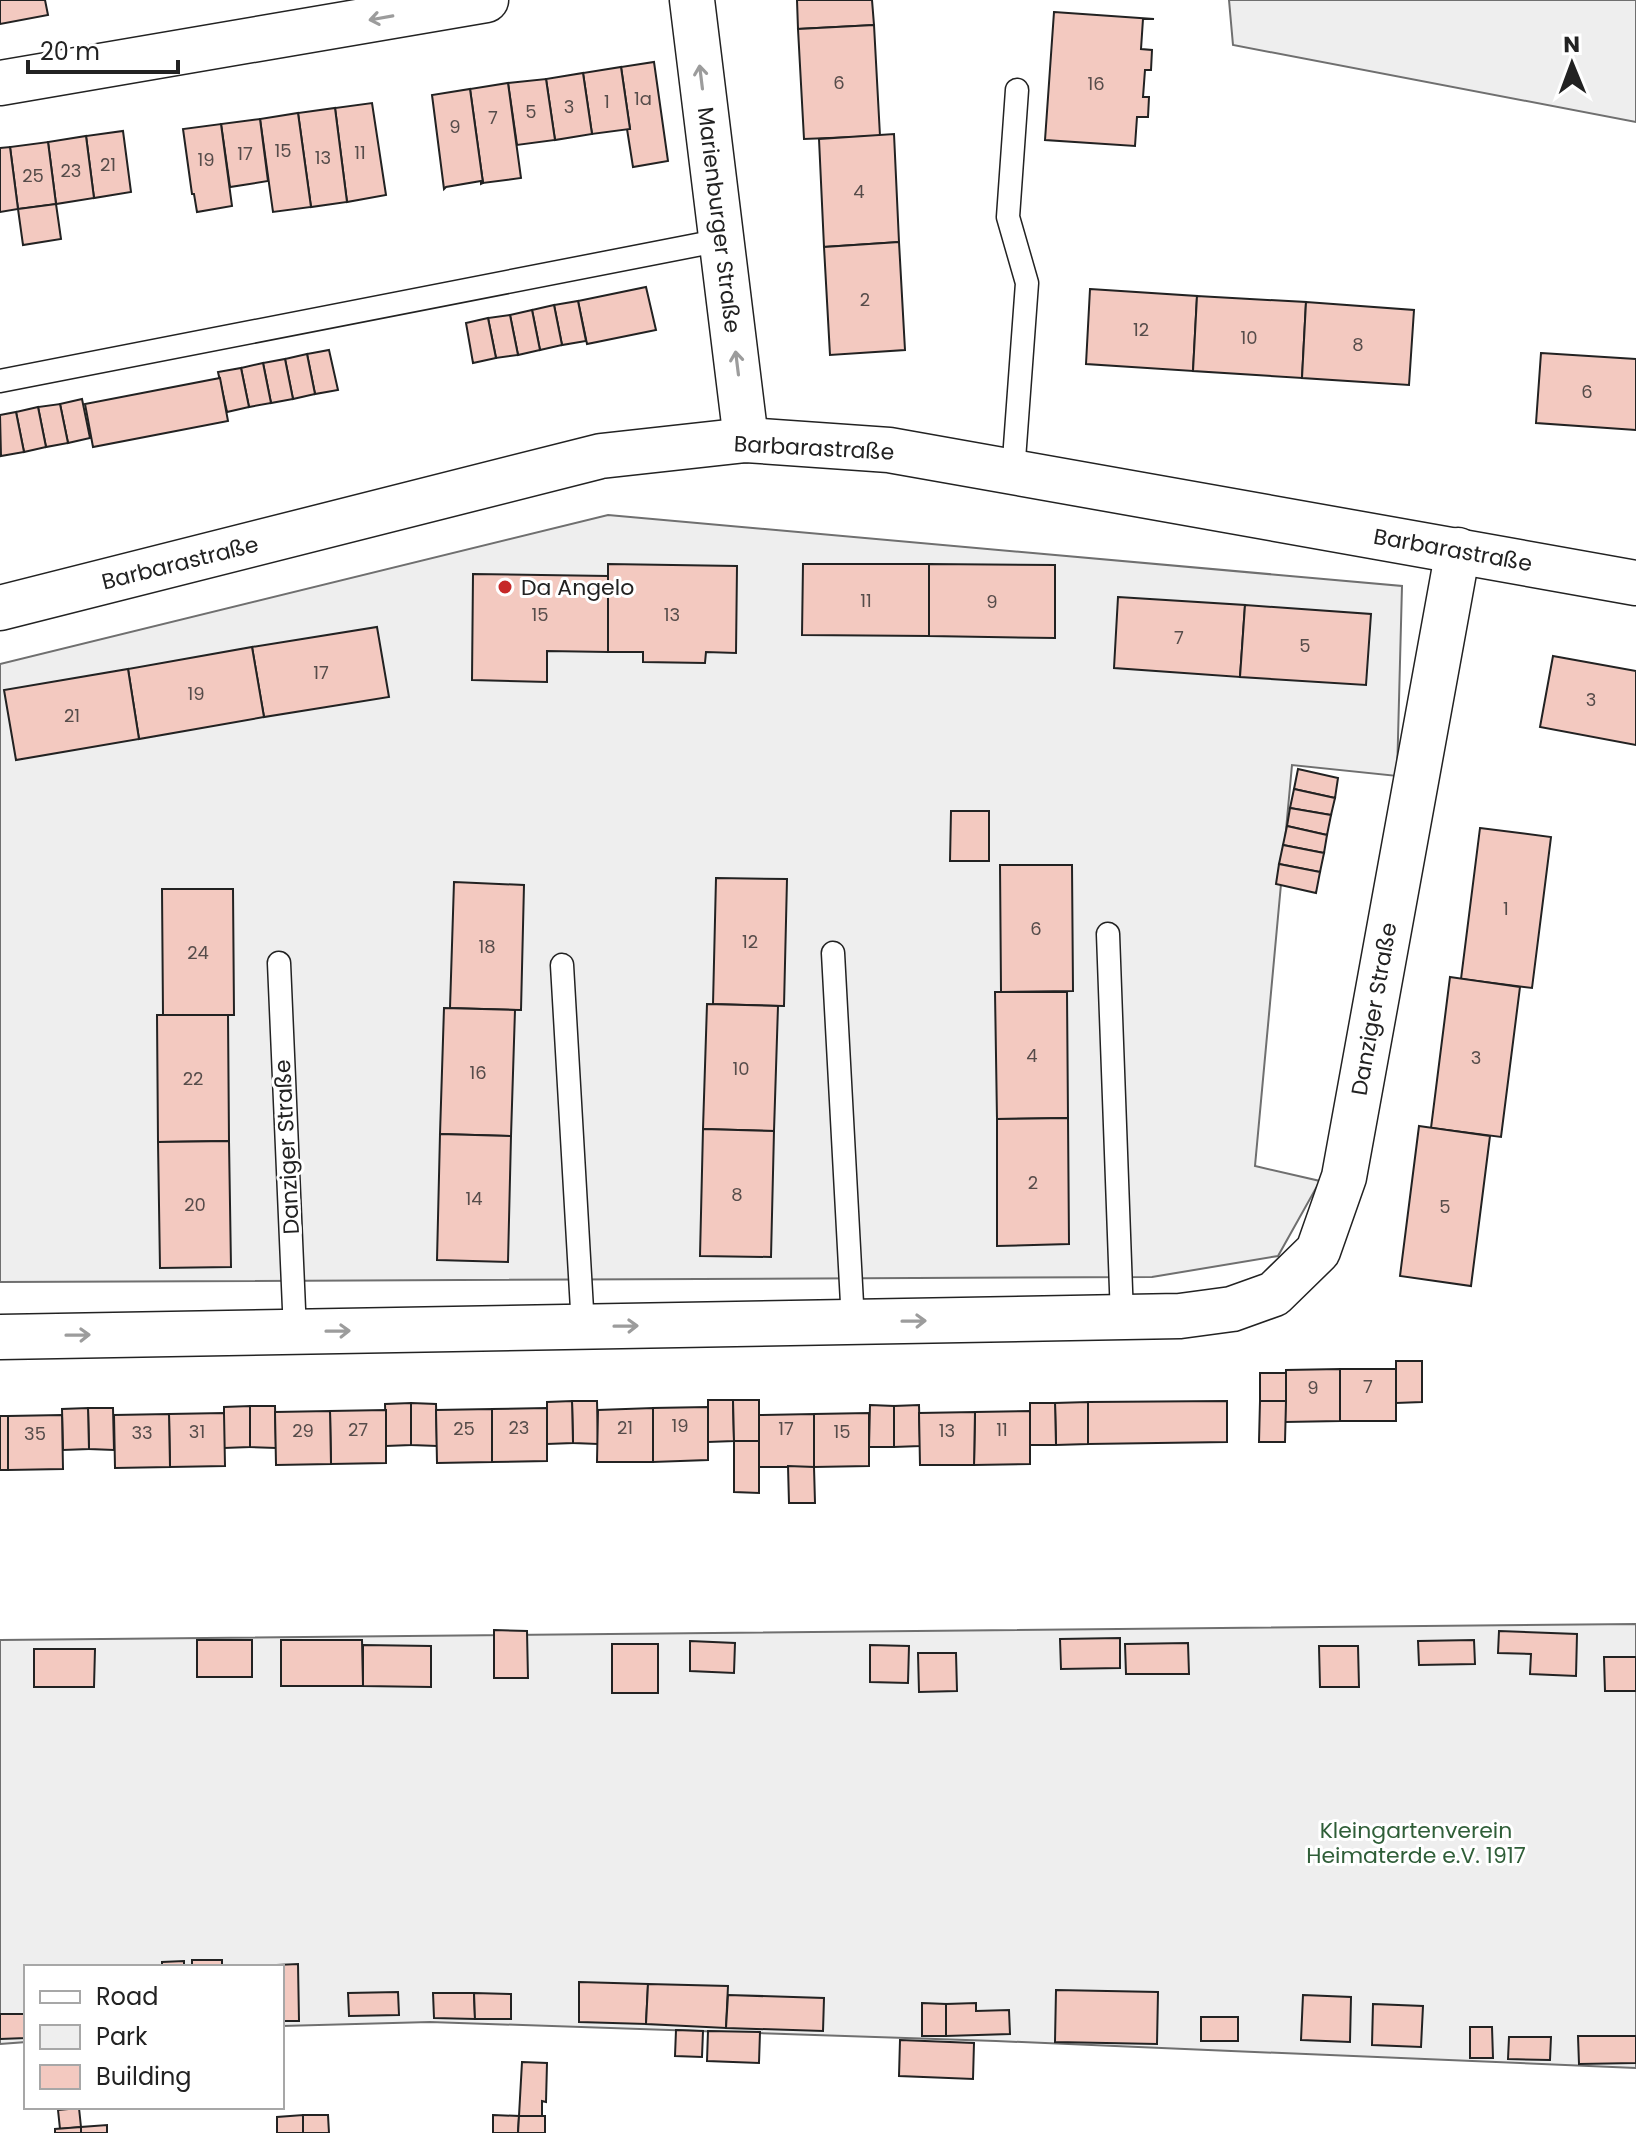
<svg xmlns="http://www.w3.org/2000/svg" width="1636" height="2133" font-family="Poppins,sans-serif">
	<rect width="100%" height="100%" fill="#fff"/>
	<g fill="#eee" stroke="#6f6f6f" stroke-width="2">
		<polygon points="1229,0 1636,0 1636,122 1233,45"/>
		<polygon points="608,515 1402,586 1397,776 1292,765 1255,1166 1320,1181 1278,1256 1152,1277 0,1282 0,664"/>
		<polygon points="1636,1624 1636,2068 996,2041 430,2022 282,2026 282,1967 26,1967 26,2042 0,2044 0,1640"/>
	</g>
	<g fill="#f3c9c0" stroke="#222" stroke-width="2">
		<polygon points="0,0 45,0 48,15 0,24"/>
		<polygon points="797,0 872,0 874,25 798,29"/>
		<polygon points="1054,12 1154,19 1143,19 1141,49 1152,50 1151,70 1145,70 1143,97 1149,97 1148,117 1137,117 1135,146 1045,140"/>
		<polygon points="874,25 880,136 804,139 798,29"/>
		<polygon points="654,62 668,161 633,167 627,129 630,129 621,67"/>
		<polygon points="621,67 630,129 592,134 583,73"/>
		<polygon points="583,73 592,134 555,140 546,79"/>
		<polygon points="546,79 555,140 517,145 508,83"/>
		<polygon points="508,83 521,178 483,183 470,89"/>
		<polygon points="470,89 483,183 481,184 481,181 446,187 444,189 432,95"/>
		<polygon points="372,103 386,195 347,202 335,108"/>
		<polygon points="335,108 347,202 311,207 298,113"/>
		<polygon points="298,113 311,207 273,212 260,119"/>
		<polygon points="260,119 268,181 230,187 221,124"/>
		<polygon points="221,124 232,206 197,212 194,194 192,194 183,129"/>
		<polygon points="123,131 131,192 94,198 86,136"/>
		<polygon points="894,134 899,242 824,247 819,139"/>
		<polygon points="86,136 94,198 56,204 48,142"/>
		<polygon points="48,142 56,204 18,209 10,147"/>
		<polygon points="10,147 18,209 0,212 0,148"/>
		<polygon points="56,204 61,239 23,245 18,209"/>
		<polygon points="899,242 905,350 830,355 824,247"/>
		<polygon points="646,287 656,330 587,344 578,301"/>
		<polygon points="1090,289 1197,296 1193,371 1086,364"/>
		<polygon points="1197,296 1306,302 1302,378 1193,371"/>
		<polygon points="578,301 586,341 562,345 554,305"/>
		<polygon points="1306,302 1414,310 1409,385 1302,378"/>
		<polygon points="554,305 562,345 540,350 532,310"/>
		<polygon points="532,310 540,350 518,355 510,315"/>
		<polygon points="510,315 518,355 496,358 488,318"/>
		<polygon points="488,318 496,358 473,363 466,323"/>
		<polygon points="329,350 338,390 315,394 307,354"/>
		<polygon points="1541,353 1636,359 1636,430 1536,423"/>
		<polygon points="307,354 315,394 293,399 285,359"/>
		<polygon points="285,359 293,399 271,403 263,363"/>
		<polygon points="263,363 271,403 249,407 241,368"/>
		<polygon points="241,368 249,407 227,412 218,372"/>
		<polygon points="220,378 228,421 93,447 85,404"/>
		<polygon points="82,399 90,438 68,443 60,404"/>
		<polygon points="60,404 68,443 46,447 38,407"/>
		<polygon points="38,407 46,447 24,452 16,412"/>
		<polygon points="16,412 24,452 1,456 0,415"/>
		<polygon points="608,564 737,566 736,653 706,652 705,663 643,662 643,652 608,652"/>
		<polygon points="803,564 929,564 929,636 802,635"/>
		<polygon points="929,564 1055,565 1055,638 929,636"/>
		<polygon points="473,574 608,576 608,652 547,651 547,682 472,680"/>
		<polygon points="1118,597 1245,605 1240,677 1114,668"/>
		<polygon points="1245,605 1371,614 1366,685 1240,677"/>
		<polygon points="377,627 389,697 264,717 252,647"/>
		<polygon points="252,647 264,717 139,739 128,669"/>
		<polygon points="1553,656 1636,671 1636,745 1540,727"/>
		<polygon points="128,669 139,739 16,760 4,690"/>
		<polygon points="1298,769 1338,778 1335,798 1294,789"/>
		<polygon points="1294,789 1335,798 1331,815 1290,808"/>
		<polygon points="1290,808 1331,815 1327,835 1287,826"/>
		<polygon points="951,811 989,811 989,861 950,861"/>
		<polygon points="1287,826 1327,835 1324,853 1283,845"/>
		<polygon points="1480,828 1551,837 1532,988 1461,979"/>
		<polygon points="1283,845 1324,853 1320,872 1279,864"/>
		<polygon points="1279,864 1320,872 1316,893 1276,884"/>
		<polygon points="1000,865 1072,865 1073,991 1001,992"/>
		<polygon points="716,878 787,879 784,1006 713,1004"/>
		<polygon points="454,882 524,885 521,1010 450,1008"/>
		<polygon points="162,889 233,889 234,1015 163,1015"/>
		<polygon points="1450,977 1520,987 1501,1137 1431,1128"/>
		<polygon points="995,992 1067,992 1068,1118 997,1119"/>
		<polygon points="707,1004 778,1006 774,1131 703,1129"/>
		<polygon points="444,1008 515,1010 511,1136 440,1134"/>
		<polygon points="157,1015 228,1015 229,1141 158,1142"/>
		<polygon points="1068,1118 1069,1244 997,1246 997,1119"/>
		<polygon points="1419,1126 1490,1136 1471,1286 1400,1276"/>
		<polygon points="703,1129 774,1131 771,1257 700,1256"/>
		<polygon points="440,1134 511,1136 508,1262 437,1260"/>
		<polygon points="229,1141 231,1267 160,1268 158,1142"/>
		<polygon points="1396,1361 1422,1361 1422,1402 1396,1403"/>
		<rect x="1340" y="1369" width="56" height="52"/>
		<polygon points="1340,1369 1340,1421 1285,1422 1286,1370"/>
		<rect x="1260" y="1373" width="26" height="28"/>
		<polygon points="708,1400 733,1400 734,1441 708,1442"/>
		<polygon points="733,1400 759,1400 759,1441 734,1441"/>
		<polygon points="572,1401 597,1401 598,1444 573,1443"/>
		<polygon points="572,1401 573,1443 547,1444 547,1402"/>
		<polygon points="1227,1401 1227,1442 1088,1444 1088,1402"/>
		<polygon points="1260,1401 1286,1401 1285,1442 1259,1442"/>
		<polygon points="1088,1402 1088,1444 1056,1445 1055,1403"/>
		<polygon points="411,1403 436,1404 437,1446 411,1445"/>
		<polygon points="411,1403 411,1445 386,1446 385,1404"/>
		<polygon points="1030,1403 1055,1403 1056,1445 1030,1445"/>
		<polygon points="870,1405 894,1406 894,1447 869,1447"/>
		<polygon points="919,1405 920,1446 894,1447 894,1406"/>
		<polygon points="250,1406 275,1406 276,1448 250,1447"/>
		<polygon points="250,1406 250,1447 224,1448 224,1407"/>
		<polygon points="708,1407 708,1460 653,1462 653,1408"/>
		<polygon points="88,1408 113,1408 114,1450 89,1449"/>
		<polygon points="88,1408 89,1449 63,1450 62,1409"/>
		<polygon points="547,1408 547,1461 492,1462 492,1409"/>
		<polygon points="653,1408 653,1462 597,1462 598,1410"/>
		<polygon points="492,1409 492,1462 437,1463 436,1410"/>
		<polygon points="386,1410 386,1463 331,1464 330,1411"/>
		<polygon points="330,1411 331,1464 276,1465 275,1412"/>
		<polygon points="1030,1411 1030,1464 974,1465 975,1412"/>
		<polygon points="975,1412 974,1465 920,1465 919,1413"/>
		<polygon points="224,1413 225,1466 170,1467 169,1414"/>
		<polygon points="869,1413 869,1466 814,1467 814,1414"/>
		<polygon points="169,1414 170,1467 115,1468 114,1415"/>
		<polygon points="814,1414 814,1467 759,1467 759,1415"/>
		<polygon points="62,1415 63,1469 8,1470 8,1416"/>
		<rect x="0" y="1416" width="8" height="54"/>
		<polygon points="734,1441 759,1441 759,1493 734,1492"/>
		<polygon points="788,1466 814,1467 815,1503 789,1503"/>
		<polygon points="494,1630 527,1631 528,1678 494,1678"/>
		<polygon points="1499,1631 1577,1634 1576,1676 1530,1674 1531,1654 1498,1653"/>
		<polygon points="1120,1638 1120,1668 1061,1669 1060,1639"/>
		<rect x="197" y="1640" width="55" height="37"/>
		<polygon points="281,1640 362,1640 363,1686 281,1686"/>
		<polygon points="1474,1640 1475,1664 1419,1665 1418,1641"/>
		<polygon points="690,1641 735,1643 734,1673 690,1671"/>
		<polygon points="1188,1643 1189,1674 1126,1674 1125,1644"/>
		<rect x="612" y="1644" width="46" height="49"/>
		<polygon points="363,1645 431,1646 431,1687 363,1686"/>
		<polygon points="870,1645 909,1646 908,1683 870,1682"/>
		<polygon points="1319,1646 1358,1646 1359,1687 1320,1687"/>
		<polygon points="34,1649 95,1649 94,1687 34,1687"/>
		<polygon points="918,1653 956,1653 957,1691 919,1692"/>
		<polygon points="1604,1657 1636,1657 1636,1691 1605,1691"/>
		<rect x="192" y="1960" width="30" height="7"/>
		<polygon points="184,1961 184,1967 162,1967 162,1962"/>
		<polygon points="298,1964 299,2021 282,2021 282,1967 231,1967"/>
		<polygon points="579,1982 648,1984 646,2024 579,2022"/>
		<polygon points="648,1984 728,1986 726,2028 646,2024"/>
		<polygon points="1056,1990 1158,1992 1157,2044 1055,2042"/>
		<polygon points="398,1992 399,2015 349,2016 348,1993"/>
		<polygon points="433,1993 474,1993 475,2019 434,2018"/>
		<polygon points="474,1993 511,1994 511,2019 475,2019"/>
		<polygon points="728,1995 824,1998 823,2031 726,2028"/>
		<polygon points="1303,1995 1351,1997 1350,2042 1301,2040"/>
		<polygon points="922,2003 946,2004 946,2036 922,2036"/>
		<polygon points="976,2003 976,2011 1009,2010 1010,2034 946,2036 946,2004"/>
		<polygon points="1373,2004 1423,2006 1421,2047 1372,2045"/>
		<polygon points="0,2014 26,2014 26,2038 0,2039"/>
		<rect x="1201" y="2017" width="37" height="24"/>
		<polygon points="1470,2027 1492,2027 1493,2058 1470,2058"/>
		<polygon points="676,2030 703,2031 702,2057 675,2056"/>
		<polygon points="708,2031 760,2032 759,2063 707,2061"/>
		<polygon points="1578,2036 1636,2036 1636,2063 1579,2064"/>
		<polygon points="1509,2037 1551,2037 1550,2060 1508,2059"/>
		<polygon points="900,2040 974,2043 973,2079 899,2076"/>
		<polygon points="522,2062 547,2063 546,2102 542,2101 542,2116 519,2116"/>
		<polygon points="79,2108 81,2127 60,2129 58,2110"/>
		<polygon points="303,2115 303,2133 277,2133 277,2117"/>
		<polygon points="303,2115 328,2115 329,2133 303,2133"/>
		<polygon points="493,2115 519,2116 518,2133 493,2133"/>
		<polygon points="519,2116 545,2116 545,2133 518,2133"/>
		<polygon points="107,2125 107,2133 81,2133 81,2127"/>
		<polygon points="81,2127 81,2133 55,2133 55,2129"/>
	</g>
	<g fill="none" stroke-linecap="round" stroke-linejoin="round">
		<defs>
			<g id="service">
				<polyline points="0,381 722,240"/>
				<polyline points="1013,473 1027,283 1008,217 1017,90"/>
				<polyline points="1108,934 1122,1317"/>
				<polyline points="833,953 853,1322"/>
				<polyline points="279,963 295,1332"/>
				<polyline points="562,965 583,1327"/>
			</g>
			<g id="minor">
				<polyline points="692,0 746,440"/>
				<polyline points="0,83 486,0"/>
				<polyline points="0,608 601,456 746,440 889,450 1636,583"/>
				<polyline points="0,1337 1180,1316 1232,1309 1274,1294 1318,1251 1344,1177 1458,550"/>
			</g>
		</defs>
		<use href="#service" stroke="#222" stroke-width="25"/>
		<use href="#minor" stroke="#222" stroke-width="47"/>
		<use href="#service" stroke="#fff" stroke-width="22"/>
		<use href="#minor" stroke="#fff" stroke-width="44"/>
	</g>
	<defs><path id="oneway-shaft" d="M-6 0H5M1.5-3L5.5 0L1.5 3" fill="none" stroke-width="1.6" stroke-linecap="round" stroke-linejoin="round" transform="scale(2)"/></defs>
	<g stroke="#9c9c9c">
		<use href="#oneway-shaft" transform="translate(381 18) rotate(170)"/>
		<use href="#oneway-shaft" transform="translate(701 77) rotate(-97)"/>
		<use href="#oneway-shaft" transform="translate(737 363) rotate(-97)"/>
		<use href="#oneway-shaft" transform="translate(914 1321) rotate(-1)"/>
		<use href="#oneway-shaft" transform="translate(626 1326) rotate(-1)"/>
		<use href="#oneway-shaft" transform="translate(338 1331) rotate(-1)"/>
		<use href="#oneway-shaft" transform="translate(78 1335) rotate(-1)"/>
	</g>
	<circle fill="#c62828" stroke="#fff" stroke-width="3" cx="505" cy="587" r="8"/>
	<g text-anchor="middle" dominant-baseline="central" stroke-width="6" stroke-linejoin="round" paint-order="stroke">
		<g font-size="18" fill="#564c4a">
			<text x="839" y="82">6</text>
			<text x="1096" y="83">16</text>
			<text x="643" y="98">1a</text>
			<text x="607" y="101">1</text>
			<text x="569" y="106">3</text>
			<text x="531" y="111">5</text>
			<text x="493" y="117">7</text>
			<text x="455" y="126">9</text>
			<text x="283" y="150">15</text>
			<text x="360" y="152">11</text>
			<text x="245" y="153">17</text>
			<text x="323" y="157">13</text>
			<text x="206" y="159">19</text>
			<text x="108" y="164">21</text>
			<text x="71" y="170">23</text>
			<text x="33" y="175">25</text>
			<text x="859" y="191">4</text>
			<text x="865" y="299">2</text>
			<text x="1141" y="329">12</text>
			<text x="1249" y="337">10</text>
			<text x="1358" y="344">8</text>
			<text x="1587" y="391">6</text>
			<text x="866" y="600">11</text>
			<text x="992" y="601">9</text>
			<text x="540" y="614">15</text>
			<text x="672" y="614">13</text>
			<text x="1179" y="637">7</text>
			<text x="1305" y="645">5</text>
			<text x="321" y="672">17</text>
			<text x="196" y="693">19</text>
			<text x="1591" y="699">3</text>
			<text x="72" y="715">21</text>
			<text x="1506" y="908">1</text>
			<text x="1036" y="928">6</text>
			<text x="750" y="941">12</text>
			<text x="487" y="946">18</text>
			<text x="198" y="952">24</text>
			<text x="1032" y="1055">4</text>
			<text x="1476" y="1057">3</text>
			<text x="741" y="1068">10</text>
			<text x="478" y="1072">16</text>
			<text x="193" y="1078">22</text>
			<text x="1033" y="1182">2</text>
			<text x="737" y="1194">8</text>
			<text x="474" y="1198">14</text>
			<text x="195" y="1204">20</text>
			<text x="1445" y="1206">5</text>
			<text x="1368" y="1386">7</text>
			<text x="1313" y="1387">9</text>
			<text x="680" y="1425">19</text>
			<text x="519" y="1427">23</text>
			<text x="625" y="1427">21</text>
			<text x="464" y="1428">25</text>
			<text x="786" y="1428">17</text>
			<text x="358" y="1429">27</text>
			<text x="1002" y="1429">11</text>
			<text x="303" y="1430">29</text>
			<text x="947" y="1430">13</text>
			<text x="197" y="1431">31</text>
			<text x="842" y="1431">15</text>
			<text x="142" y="1432">33</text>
			<text x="35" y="1433">35</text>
		</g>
		<g font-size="22" fill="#222" stroke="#fff">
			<text transform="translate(719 220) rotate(83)">Marienburger Straße</text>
			<text transform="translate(814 448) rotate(3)">Barbarastraße</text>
			<text transform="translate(1453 550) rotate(10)">Barbarastraße</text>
			<text transform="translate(180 563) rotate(-14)">Barbarastraße</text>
			<text transform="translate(1374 1009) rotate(-80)">Danziger Straße</text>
			<text transform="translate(287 1147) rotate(-93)">Danziger Straße</text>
		</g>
		<g font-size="22" fill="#222" stroke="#fff" text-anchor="start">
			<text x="521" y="587">Da Angelo</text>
		</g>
		<g font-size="22" fill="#2f5e38" stroke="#fff">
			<text x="1416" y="1830">Kleingartenverein<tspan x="1416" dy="25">Heimaterde e.V. 1917</tspan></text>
		</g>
	</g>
	<rect x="24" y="1965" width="260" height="144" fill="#ffffff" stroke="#a7a7a7" stroke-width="2"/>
	<rect x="40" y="1991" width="40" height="12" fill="#ffffff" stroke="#a7a7a7" stroke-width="2"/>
	<text x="96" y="2005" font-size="24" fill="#222222">Road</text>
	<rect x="40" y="2025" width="40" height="24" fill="#eeeeee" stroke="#a7a7a7" stroke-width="2"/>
	<text x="96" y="2045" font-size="24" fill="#222222">Park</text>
	<rect x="40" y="2065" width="40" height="24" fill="#f3c9c0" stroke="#a7a7a7" stroke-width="2"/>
	<text x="96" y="2085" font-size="24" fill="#222222">Building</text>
	<g transform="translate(1572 64) rotate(359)" stroke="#ffffff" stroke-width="6" paint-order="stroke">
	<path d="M0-6L14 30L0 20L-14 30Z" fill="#222222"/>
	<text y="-12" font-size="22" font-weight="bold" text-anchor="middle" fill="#222222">N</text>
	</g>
	<path d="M28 60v12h150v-12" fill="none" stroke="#222222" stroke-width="4"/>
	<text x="40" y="60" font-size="24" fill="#222222" stroke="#ffffff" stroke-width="6" paint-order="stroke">20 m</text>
</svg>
